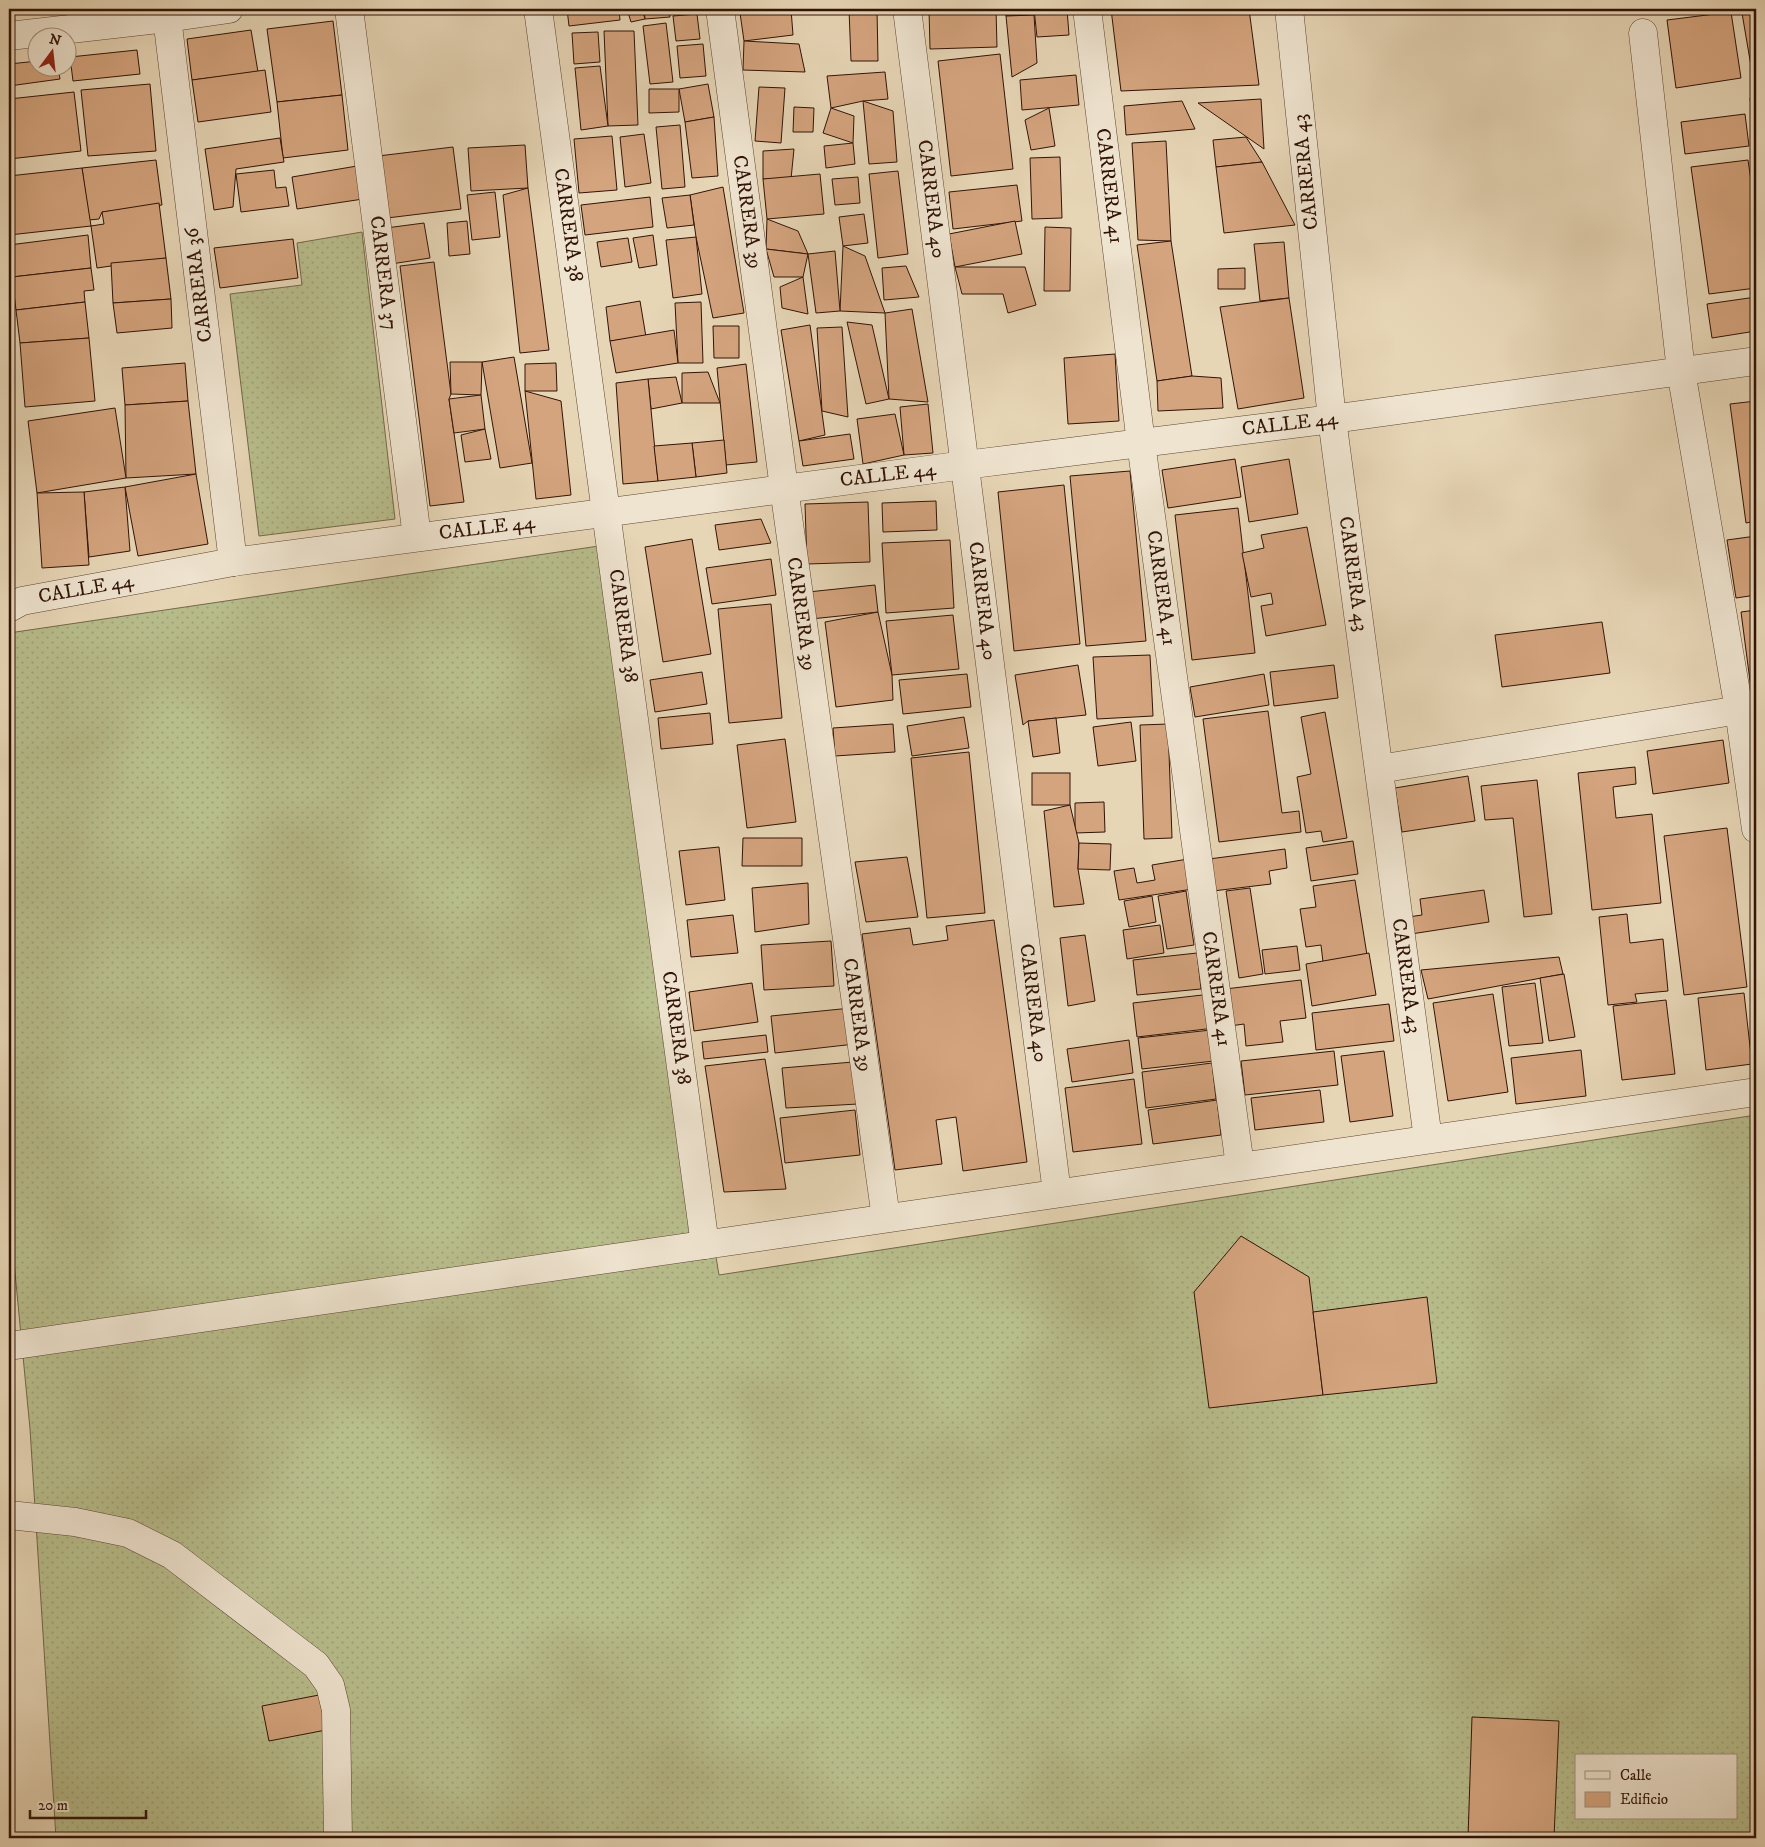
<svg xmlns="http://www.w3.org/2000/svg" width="1765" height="1847" font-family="'IM FELL DW Pica',serif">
	<defs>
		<pattern id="grass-dots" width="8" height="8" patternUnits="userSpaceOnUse" patternTransform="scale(1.25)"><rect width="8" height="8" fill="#b8bd8c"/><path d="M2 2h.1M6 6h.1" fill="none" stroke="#9fa277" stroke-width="1.8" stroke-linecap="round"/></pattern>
	</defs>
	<rect width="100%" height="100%" fill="#e7d6b6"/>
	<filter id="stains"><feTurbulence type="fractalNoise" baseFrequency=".004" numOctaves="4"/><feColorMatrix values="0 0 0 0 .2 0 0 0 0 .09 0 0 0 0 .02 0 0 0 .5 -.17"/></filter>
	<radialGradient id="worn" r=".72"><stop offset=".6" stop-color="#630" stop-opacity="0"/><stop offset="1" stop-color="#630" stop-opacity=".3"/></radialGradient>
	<g fill="url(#grass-dots)" stroke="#746849" fill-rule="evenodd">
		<polygon points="362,232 395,519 259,536 230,294 302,285 297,243"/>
		<path d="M599,546l120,729 1037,-160v723h-1700l-26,-409 -21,-219v-577zM1576,1756h160v62h-160z"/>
	</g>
	<g fill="#d4a47e" stroke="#311306">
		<polygon points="9,9 52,9 9,13"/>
		<polygon points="567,9 619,9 620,20 569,26"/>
		<polygon points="627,9 642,9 645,19 631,22"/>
		<polygon points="644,9 669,9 670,17 645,19"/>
		<polygon points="672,9 697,9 698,11 673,15"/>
		<polygon points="791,9 793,35 744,41 740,13"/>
		<polygon points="849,9 877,9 878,61 851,61"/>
		<polygon points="929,9 996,9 997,47 930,49"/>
		<polygon points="1004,9 1034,9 1034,15 1006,16"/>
		<polygon points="1034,9 1067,9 1069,35 1037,37"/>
		<polygon points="1111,9 1249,9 1259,85 1121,91"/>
		<polygon points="1756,10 1756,78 1753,78 1742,13"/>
		<polygon points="1731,12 1741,78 1676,88 1667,20"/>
		<polygon points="697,14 700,39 676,41 673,16"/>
		<polygon points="1034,15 1037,63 1012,77 1006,16"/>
		<polygon points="333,21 342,95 277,102 267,29"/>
		<polygon points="666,23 673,82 650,84 643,26"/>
		<polygon points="251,30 258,72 192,80 187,39"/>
		<polygon points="604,31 634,31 638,125 608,126"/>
		<polygon points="598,32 600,62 574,64 572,33"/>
		<polygon points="744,41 799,44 805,72 743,70"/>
		<polygon points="703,44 706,76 680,78 677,46"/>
		<polygon points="137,50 140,74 73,81 70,57"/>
		<polygon points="1000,54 1013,169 951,176 938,61"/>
		<polygon points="38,61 38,68 58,68 60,79 9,86 9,64"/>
		<polygon points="600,66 608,126 581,130 575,68"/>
		<polygon points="265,70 271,112 198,122 192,80"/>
		<polygon points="885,72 888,99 863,101 831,108 827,76"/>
		<polygon points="1076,75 1079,105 1022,110 1020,80"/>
		<polygon points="150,84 156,151 88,156 81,90"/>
		<polygon points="708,84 714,117 685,122 679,89"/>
		<polygon points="759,87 785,88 781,143 755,141"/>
		<polygon points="649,89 679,89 679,112 649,113"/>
		<polygon points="74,92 81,151 9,159 9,99"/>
		<polygon points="342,95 348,150 283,158 277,102"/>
		<polygon points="1756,97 1756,113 1752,114 1750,98"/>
		<polygon points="1261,99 1264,149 1198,103"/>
		<polygon points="863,101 893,111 897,162 869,164"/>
		<polygon points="1182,101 1195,129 1126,135 1124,106"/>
		<polygon points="794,107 814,108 813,132 793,132"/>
		<polygon points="831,108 854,116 853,143 823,133"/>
		<polygon points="1049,108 1055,146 1031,150 1025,120"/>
		<polygon points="1745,114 1749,146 1685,154 1681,122"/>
		<polygon points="714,117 718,176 692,178 685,122"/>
		<polygon points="680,125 685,187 662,189 656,127"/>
		<polygon points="644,134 651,183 625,187 620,137"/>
		<polygon points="612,136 617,190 579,193 574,139"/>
		<polygon points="1246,137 1262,162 1216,167 1213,140"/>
		<polygon points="280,138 284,162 236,169 233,207 214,210 205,149"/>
		<polygon points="1166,141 1171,241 1138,240 1132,143"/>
		<polygon points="853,143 855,164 826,168 824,146"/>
		<polygon points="525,145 528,188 471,191 468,148"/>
		<polygon points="453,147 461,209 387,218 378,156"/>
		<polygon points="794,149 791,179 763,179 763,151"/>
		<polygon points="1060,157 1062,218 1032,219 1030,158"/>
		<polygon points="156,160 162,205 102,212 99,219 89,220 82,168"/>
		<polygon points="1748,160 1756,215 1756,288 1709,294 1691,167"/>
		<polygon points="1262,162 1295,225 1224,233 1216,167"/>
		<polygon points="357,166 363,199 297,209 292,177"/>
		<polygon points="82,168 91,226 9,235 9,176"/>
		<polygon points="274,170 276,188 286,187 289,206 241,212 236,174"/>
		<polygon points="898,171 908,254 878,258 869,174"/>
		<polygon points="820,174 824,214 767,219 763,179"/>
		<polygon points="858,177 860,203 835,205 832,179"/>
		<polygon points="1017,185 1022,221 953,229 949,192"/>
		<polygon points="723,187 744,313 713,318 696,237 690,195"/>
		<polygon points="528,188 549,350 520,353 503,195"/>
		<polygon points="495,192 500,237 472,240 467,195"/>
		<polygon points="690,195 694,225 667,228 662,198"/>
		<polygon points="650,197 653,227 585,235 581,205"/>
		<polygon points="159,203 166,258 97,268 91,226 104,224 102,212"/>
		<polygon points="864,214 868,243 843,246 839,217"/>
		<polygon points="767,219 798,231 808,254 766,249"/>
		<polygon points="467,221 470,254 449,256 447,223"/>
		<polygon points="1015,221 1022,254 955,267 949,234"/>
		<polygon points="424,223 430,258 391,264 386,228"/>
		<polygon points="1045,227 1071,228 1070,291 1044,291"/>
		<polygon points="88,235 91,268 12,277 9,245"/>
		<polygon points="653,235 657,265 639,268 633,238"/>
		<polygon points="696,237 702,294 673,298 666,240"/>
		<polygon points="628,238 632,262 601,267 597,242"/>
		<polygon points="293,239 298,278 220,288 214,248"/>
		<polygon points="1171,241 1192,376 1157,381 1137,245"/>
		<polygon points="1284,242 1289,298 1260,301 1254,244"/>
		<polygon points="843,246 865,256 885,313 840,311"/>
		<polygon points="766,249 808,254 803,277 774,277"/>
		<polygon points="835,251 840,311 816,313 808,254"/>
		<polygon points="166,258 171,299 113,303 111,263"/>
		<polygon points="434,262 451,394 449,399 464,502 430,506 400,266"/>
		<polygon points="906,266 919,297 884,300 882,268"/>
		<polygon points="955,267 1025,267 1036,305 1008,313 1003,294 962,294"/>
		<polygon points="91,268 94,290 84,291 85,302 16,310 12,277"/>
		<polygon points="1245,268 1245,289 1218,289 1218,269"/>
		<polygon points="803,277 808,314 782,308 780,287"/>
		<polygon points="1756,297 1756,331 1712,338 1707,304"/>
		<polygon points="1289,298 1304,398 1238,409 1220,307"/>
		<polygon points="171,299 172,328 117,333 113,303"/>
		<polygon points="640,301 646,337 610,341 606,307"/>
		<polygon points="85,302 89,338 20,343 16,310"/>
		<polygon points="701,302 703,363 678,363 675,303"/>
		<polygon points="912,309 928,402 889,399 885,313"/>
		<polygon points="847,322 872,325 889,399 866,404"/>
		<polygon points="810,325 825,435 799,441 781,330"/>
		<polygon points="713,326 739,326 739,358 714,358"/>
		<polygon points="842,327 848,417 822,411 817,328"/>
		<polygon points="674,330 678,363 616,373 610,341"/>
		<polygon points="89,338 95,401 25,407 20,343"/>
		<polygon points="1115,354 1119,421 1068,424 1064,358"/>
		<polygon points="514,357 532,463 500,468 482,362"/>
		<polygon points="450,362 482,362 481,395 451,394"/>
		<polygon points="185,363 188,401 125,405 122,368"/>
		<polygon points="556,363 557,391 525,391 525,364"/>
		<polygon points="746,364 757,462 726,465 717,368"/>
		<polygon points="708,372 720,403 682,403 682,373"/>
		<polygon points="1192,376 1221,378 1223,408 1158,411 1157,381"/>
		<polygon points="676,377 682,403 651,409 648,379"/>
		<polygon points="648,379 658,481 623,484 616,383"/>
		<polygon points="525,391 561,401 571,495 536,499"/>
		<polygon points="481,395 485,429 454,433 449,399"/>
		<polygon points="188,401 196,474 126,478 125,405"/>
		<polygon points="1756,401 1756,521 1746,523 1730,404"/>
		<polygon points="928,404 933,453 904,455 900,407"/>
		<polygon points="115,408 126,478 37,493 28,421"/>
		<polygon points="895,414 904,455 863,464 857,419"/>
		<polygon points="485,429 491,459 465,462 461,435"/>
		<polygon points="850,434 854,459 803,466 799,441"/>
		<polygon points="724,440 727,473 696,477 692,443"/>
		<polygon points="692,443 696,477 658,481 654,446"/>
		<polygon points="1235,459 1241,497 1168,508 1162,470"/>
		<polygon points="1289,459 1298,514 1249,522 1241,467"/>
		<polygon points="1130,471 1146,641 1086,646 1070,476"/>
		<polygon points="196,474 208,544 138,556 125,487"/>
		<polygon points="1064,485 1080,644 1014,651 998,492"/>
		<polygon points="125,487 130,551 89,557 84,492"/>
		<polygon points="84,492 89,565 42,568 37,493"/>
		<polygon points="936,501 937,530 883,532 882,503"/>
		<polygon points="868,502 870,562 807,564 805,504"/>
		<polygon points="1238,508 1255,653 1192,660 1175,515"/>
		<polygon points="761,519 771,543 719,550 715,525"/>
		<polygon points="1307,527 1326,625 1266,636 1261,606 1273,604 1271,593 1251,597 1242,553 1264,548 1261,535"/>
		<polygon points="1756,536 1756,595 1736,598 1727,540"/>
		<polygon points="692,539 711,654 663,662 645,547"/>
		<polygon points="950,540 954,608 886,613 882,543"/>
		<polygon points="771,559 776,595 712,604 706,568"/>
		<polygon points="875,585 878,612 811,619 808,592"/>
		<polygon points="771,604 782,718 729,723 718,609"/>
		<polygon points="1756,610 1756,727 1741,612"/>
		<polygon points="878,612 892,675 893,700 836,707 825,622"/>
		<polygon points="953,615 959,669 892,675 886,621"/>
		<polygon points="1602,622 1610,673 1502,687 1495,635"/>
		<polygon points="1150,655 1153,716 1097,719 1093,657"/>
		<polygon points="1078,665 1086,715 1028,721 1023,725 1015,675"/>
		<polygon points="1334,665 1338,698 1274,706 1270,672"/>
		<polygon points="702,672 707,704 655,712 650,680"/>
		<polygon points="967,674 971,707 903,714 899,680"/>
		<polygon points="1264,674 1269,705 1195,717 1190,687"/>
		<polygon points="1268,711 1282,813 1299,811 1301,832 1219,842 1203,719"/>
		<polygon points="1325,712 1347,838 1323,842 1321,831 1306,833 1297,777 1311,774 1301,717"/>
		<polygon points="710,713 713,744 661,749 658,718"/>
		<polygon points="964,717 969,748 912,756 907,726"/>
		<polygon points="1056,718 1060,753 1033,757 1028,721"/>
		<polygon points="1131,722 1136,761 1098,766 1093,727"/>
		<polygon points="893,724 895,752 835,756 833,728"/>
		<polygon points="1168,724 1172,838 1144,839 1140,725"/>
		<polygon points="785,739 796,822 747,828 737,745"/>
		<polygon points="1723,740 1729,783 1653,794 1647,751"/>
		<polygon points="969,752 985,913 927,918 911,758"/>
		<polygon points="1635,767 1636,784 1613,787 1616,818 1652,814 1661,903 1592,910 1578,773"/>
		<rect x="1032" y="773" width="38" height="32"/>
		<polygon points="1468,776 1475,821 1402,832 1395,788"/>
		<polygon points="1537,780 1552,914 1524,917 1513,818 1485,820 1481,786"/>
		<polygon points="1104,802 1105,832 1075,833 1075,803"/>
		<polygon points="1070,805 1079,843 1078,869 1084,904 1054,907 1044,811"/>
		<polygon points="1727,828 1747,987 1684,995 1664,836"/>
		<polygon points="743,838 802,838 802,866 742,866"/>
		<polygon points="1353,841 1358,874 1311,881 1306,848"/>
		<polygon points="1079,843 1111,844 1110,870 1078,869"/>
		<polygon points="719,847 725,900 686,905 679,851"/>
		<polygon points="1285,849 1287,868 1269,871 1271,884 1213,891 1209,859"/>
		<polygon points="907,857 918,917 866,922 855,862"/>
		<polygon points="1188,859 1193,889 1119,900 1114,871 1134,868 1137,883 1155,880 1152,865"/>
		<polygon points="1355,880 1367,955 1323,962 1321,945 1306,947 1300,909 1316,907 1313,886"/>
		<polygon points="808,883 809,924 755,932 752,888"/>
		<polygon points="1250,888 1263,974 1239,978 1226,891"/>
		<polygon points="1484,890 1489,922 1411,934 1408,917 1422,915 1420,899"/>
		<polygon points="1186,891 1194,945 1167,949 1158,896"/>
		<polygon points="1152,896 1156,922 1129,927 1124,901"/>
		<polygon points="1627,914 1630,943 1663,939 1668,991 1635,994 1637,1002 1608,1005 1599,917"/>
		<polygon points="733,915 738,953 691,957 687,920"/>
		<polygon points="994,920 1027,1162 963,1171 956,1117 936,1120 942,1164 895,1170 862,934 910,928 913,945 948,940 946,926"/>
		<polygon points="1160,925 1164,953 1127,959 1123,930"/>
		<polygon points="1085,935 1095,1001 1068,1006 1060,938"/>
		<polygon points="831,941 834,986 764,990 761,945"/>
		<polygon points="1297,946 1300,970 1265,974 1262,950"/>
		<polygon points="1197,953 1201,989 1137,995 1133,960"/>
		<polygon points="1369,953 1376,995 1312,1006 1306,964"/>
		<polygon points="1559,957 1563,974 1428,999 1421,970"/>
		<polygon points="1564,974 1575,1037 1549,1041 1540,978"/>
		<polygon points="1301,980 1306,1018 1280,1021 1283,1042 1246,1046 1244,1024 1230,1026 1225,989"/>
		<polygon points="752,983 758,1022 694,1031 689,992"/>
		<polygon points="1535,983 1543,1043 1509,1046 1502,987"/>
		<polygon points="1744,993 1752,1064 1706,1070 1698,998"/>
		<polygon points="1211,994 1215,1028 1137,1037 1133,1003"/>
		<polygon points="1493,994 1508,1092 1448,1101 1433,1003"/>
		<polygon points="1666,1000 1675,1074 1622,1080 1613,1006"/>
		<polygon points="1389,1004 1394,1041 1316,1050 1312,1013"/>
		<polygon points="851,1008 855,1044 775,1053 771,1016"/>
		<polygon points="1211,1030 1214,1061 1142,1069 1138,1038"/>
		<polygon points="766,1035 768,1052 704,1059 702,1042"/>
		<polygon points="1129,1040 1133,1073 1072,1082 1067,1049"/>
		<polygon points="1581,1050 1586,1096 1516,1104 1511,1058"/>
		<polygon points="1334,1051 1338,1085 1245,1095 1241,1061"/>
		<polygon points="1384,1051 1393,1116 1350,1122 1341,1056"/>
		<polygon points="765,1059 786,1189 724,1192 705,1066"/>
		<polygon points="853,1062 858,1104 786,1108 782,1068"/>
		<polygon points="1212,1063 1216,1099 1146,1108 1142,1072"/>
		<polygon points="1134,1079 1142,1144 1073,1152 1065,1088"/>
		<polygon points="1320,1090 1324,1122 1255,1130 1251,1098"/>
		<polygon points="1217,1100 1221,1135 1153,1144 1148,1110"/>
		<polygon points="855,1110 860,1155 785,1163 780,1118"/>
		<polygon points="1241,1236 1309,1277 1323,1395 1209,1408 1194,1292"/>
		<polygon points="1427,1297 1437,1383 1323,1395 1313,1312"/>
		<polygon points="319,1695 326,1730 269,1741 262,1706"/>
		<polygon points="1472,1717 1559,1721 1554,1838 1468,1838"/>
	</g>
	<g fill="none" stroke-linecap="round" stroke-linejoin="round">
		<defs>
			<g id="minor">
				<polyline points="166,9 233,562"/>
				<polyline points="349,9 417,537"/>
				<polyline points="538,9 705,1245"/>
				<polyline points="720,9 784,488 886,1218"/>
				<polyline points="907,9 1057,1193"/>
				<polyline points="1087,9 1141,443 1240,1166"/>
				<polyline points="1289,9 1332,419 1428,1139"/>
				<polyline points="1643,33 1681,371 1739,710 1756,829"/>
				<polyline points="9,36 167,18 229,9"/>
				<polyline points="9,608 22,601 233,562 965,465 1332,419 1756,361"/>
				<polyline points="1379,769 1739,710"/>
				<polyline points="9,1346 1756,1092"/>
				<polyline points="9,1515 75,1522 128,1533 172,1555 316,1665 330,1685 336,1710 338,1838"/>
			</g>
		</defs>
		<use href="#minor" stroke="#5e4432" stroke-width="29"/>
		<use href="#minor" stroke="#efe4d0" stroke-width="28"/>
	</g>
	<g text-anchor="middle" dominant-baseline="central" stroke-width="4" stroke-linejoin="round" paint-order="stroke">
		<g font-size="20" fill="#311306" stroke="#efe4d0">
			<text transform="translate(1306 172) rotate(-96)">CARRERA 43</text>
			<text transform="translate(1109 186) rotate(83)">CARRERA 41</text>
			<text transform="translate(931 199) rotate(83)">CARRERA 40</text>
			<text transform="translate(747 212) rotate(82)">CARRERA 39</text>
			<text transform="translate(568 225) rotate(82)">CARRERA 38</text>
			<text transform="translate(383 273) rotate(83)">CARRERA 37</text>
			<text transform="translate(199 285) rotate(-97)">CARRERA 36</text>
			<text transform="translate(1290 424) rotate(-7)">CALLE 44</text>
			<text transform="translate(888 475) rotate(-7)">CALLE 44</text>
			<text transform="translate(487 528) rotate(-7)">CALLE 44</text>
			<text transform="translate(1353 574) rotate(82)">CARRERA 43</text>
			<text transform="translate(1161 588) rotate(82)">CARRERA 41</text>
			<text transform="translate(86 589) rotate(-10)">CALLE 44</text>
			<text transform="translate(982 601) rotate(83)">CARRERA 40</text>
			<text transform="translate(801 614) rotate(82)">CARRERA 39</text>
			<text transform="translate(623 626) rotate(82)">CARRERA 38</text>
			<text transform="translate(1406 976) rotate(82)">CARRERA 43</text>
			<text transform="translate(1216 989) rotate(82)">CARRERA 41</text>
			<text transform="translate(1033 1003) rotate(83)">CARRERA 40</text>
			<text transform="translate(857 1015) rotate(82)">CARRERA 39</text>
			<text transform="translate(676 1028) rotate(82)">CARRERA 38</text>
		</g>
	</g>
	<rect width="1765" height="1847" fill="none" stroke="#e7d6b6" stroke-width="30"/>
	<rect x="10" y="10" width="1745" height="1827" fill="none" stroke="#311306" stroke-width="2.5"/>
	<rect x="15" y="15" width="1735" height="1817" fill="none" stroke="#311306"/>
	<rect x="1575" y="1754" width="162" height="65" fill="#efe4d0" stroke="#a3907f"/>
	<rect x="1585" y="1771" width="25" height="8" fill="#efe4d0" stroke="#a3907f"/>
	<text x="1620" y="1780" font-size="15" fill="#311306">Calle</text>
	<rect x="1585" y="1792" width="25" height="15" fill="#d4a47e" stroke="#a3907f"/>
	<text x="1620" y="1804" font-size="15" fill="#311306">Edificio</text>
	<g transform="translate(52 52) rotate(15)"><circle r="24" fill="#efe4d0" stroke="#a3907f"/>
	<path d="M0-4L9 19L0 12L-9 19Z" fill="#8f2418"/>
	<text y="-8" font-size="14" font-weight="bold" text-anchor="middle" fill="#311306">N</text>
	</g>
	<path d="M30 1810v8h116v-8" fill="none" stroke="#311306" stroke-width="2.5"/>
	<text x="38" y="1810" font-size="15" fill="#311306" stroke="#efe4d0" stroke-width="4" paint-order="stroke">20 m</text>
	<rect width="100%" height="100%" filter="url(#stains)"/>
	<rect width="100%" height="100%" fill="url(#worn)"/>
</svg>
